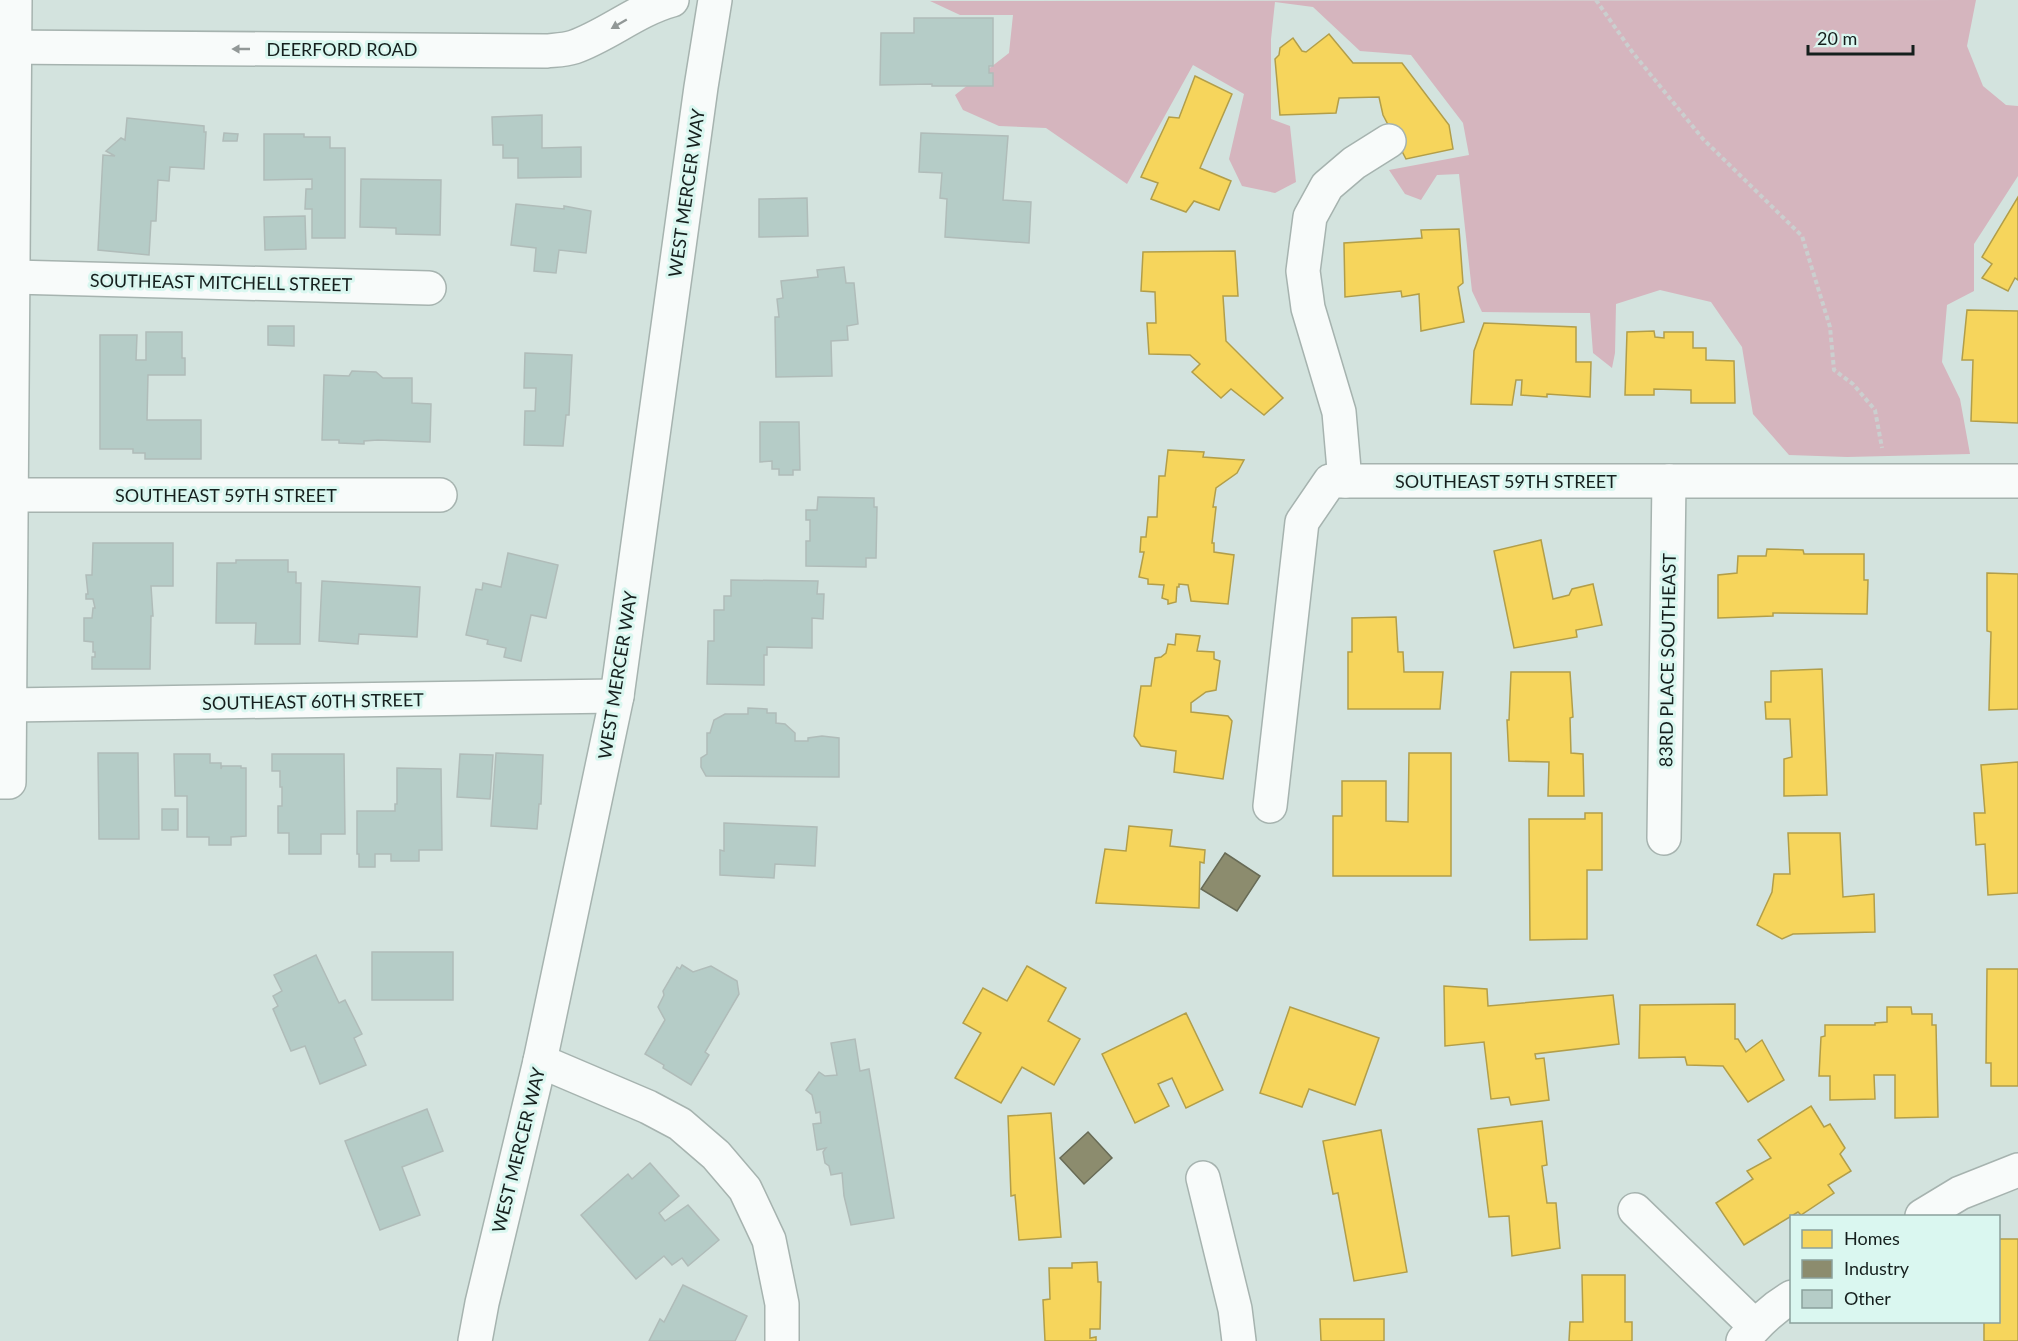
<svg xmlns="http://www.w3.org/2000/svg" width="2018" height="1341" font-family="Lato,sans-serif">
	<rect width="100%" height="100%" fill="#d3e3de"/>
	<polygon fill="#d5b5be" points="1976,0 1967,46 1983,86 2006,105 2018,106 2018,176 1974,244 1974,291 1947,305 1942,362 1960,399 1970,454 1847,457 1789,455 1753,414 1742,347 1711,302 1660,290 1616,304 1615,353 1612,368 1593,353 1590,313 1482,312 1472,291 1459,174 1437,175 1421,200 1405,194 1389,170 1469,155 1463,123 1411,55 1360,51 1313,7 1275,2 1271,39 1271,119 1290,126 1296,182 1275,193 1242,186 1229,159 1244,94 1193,65 1127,184 1046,128 999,126 963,110 955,95 1009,53 1013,15 960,15 930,1"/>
	<g fill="#f6d55c" stroke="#b29e49" stroke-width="1.5">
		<polygon points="1329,34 1353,63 1402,63 1449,125 1453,149 1406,159 1383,115 1379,97 1339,98 1336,113 1280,115 1275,59 1279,55 1280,48 1293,38 1302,51 1306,52"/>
		<polygon points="1195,76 1232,94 1200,168 1231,181 1219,210 1194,201 1186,212 1151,199 1158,183 1141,177 1169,117 1179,118"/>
		<polygon points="2018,197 2018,280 2015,278 2008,291 1982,278 1992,264 1982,257"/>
		<polygon points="1459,229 1463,283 1458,287 1464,322 1421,331 1419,294 1402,297 1401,291 1345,297 1344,243 1422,238 1421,230"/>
		<polygon points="1235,251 1238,296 1223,296 1226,341 1283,398 1264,415 1231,389 1221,398 1192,372 1200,364 1190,355 1149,354 1147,323 1156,323 1155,292 1141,291 1143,252"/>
		<polygon points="1967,310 2018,311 2018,423 1971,421 1973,360 1962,360"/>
		<polygon points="1484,323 1576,327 1576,362 1591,362 1590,397 1547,394 1547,397 1521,395 1522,380 1516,380 1512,405 1471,404 1474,351"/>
		<polygon points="1654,331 1655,337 1664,338 1664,332 1693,332 1693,348 1706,348 1706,360 1734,361 1735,403 1691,403 1691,390 1654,389 1654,395 1625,395 1627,332"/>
		<polygon points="1168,450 1204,452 1203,457 1244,460 1237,473 1216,488 1213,507 1216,507 1212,543 1214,543 1214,552 1234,555 1228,604 1191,601 1188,585 1179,584 1179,587 1177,587 1176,602 1168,604 1168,600 1162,598 1164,585 1148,584 1148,579 1139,577 1144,552 1140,552 1141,537 1146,537 1148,517 1157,517 1159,476 1165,476"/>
		<polygon points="1541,540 1553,599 1569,595 1572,589 1593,584 1602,625 1576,630 1577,637 1514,648 1494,551"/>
		<polygon points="1767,549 1803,550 1804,554 1864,554 1864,580 1868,580 1867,614 1773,613 1773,616 1718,618 1718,575 1737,573 1738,556 1766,556"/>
		<polygon points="1987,573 2018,574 2018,709 1989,710 1991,632 1987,631"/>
		<polygon points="1396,617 1398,652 1403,652 1404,672 1443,672 1440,709 1348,709 1348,652 1352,652 1352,618"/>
		<polygon points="1176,634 1200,636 1197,651 1214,652 1214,659 1220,661 1216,690 1206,692 1191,703 1191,712 1228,716 1232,721 1223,779 1174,772 1176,751 1141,746 1134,736 1141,686 1151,686 1155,658 1161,657 1166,653 1168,644 1175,645"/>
		<polygon points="1822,669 1827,795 1784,796 1784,759 1792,757 1790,719 1766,719 1765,702 1771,702 1771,671"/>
		<polygon points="1511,672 1570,672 1573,717 1570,718 1571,753 1583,754 1584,796 1548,796 1549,762 1509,761 1507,720 1509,720"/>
		<polygon points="1409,753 1451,753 1451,876 1333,876 1333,816 1342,816 1342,781 1386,781 1386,821 1408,822"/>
		<polygon points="2018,762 2018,893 1988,895 1985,844 1976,845 1974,813 1985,813 1981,765"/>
		<polygon points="1585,813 1602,813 1602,870 1587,870 1587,939 1530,940 1529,819 1585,819"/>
		<polygon points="1129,826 1172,830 1170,846 1205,850 1204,863 1200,862 1199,908 1096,903 1105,849 1126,851"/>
		<polygon points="1788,833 1840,833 1843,897 1874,894 1875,932 1793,934 1782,939 1757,925 1772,892 1774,874 1790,874"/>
		<polygon points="1027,966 1066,988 1048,1021 1080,1039 1054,1085 1022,1067 1001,1103 955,1078 981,1033 963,1023 983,988 1007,1001"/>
		<polygon points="1987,969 2018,969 2018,1086 1991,1086 1991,1063 1986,1063"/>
		<polygon points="1444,986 1487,989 1488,1006 1613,995 1619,1044 1535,1054 1536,1059 1544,1058 1549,1100 1511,1105 1509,1097 1491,1099 1484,1042 1445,1046"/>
		<polygon points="1735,1004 1735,1039 1738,1039 1746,1052 1762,1040 1784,1080 1748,1102 1723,1066 1687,1065 1685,1057 1639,1058 1640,1005"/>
		<polygon points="1290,1007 1379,1038 1355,1105 1309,1089 1302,1107 1260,1093"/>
		<polygon points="1887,1007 1911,1007 1912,1014 1932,1014 1932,1025 1936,1025 1938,1117 1895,1118 1895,1075 1874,1075 1875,1099 1830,1100 1830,1076 1819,1076 1821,1037 1825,1036 1825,1025 1875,1025 1875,1023 1887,1022"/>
		<polygon points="1186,1013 1223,1090 1186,1108 1172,1078 1158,1084 1169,1106 1135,1123 1102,1054"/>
		<polygon points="1811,1106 1824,1127 1830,1124 1845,1148 1840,1154 1851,1171 1828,1185 1834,1193 1801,1215 1798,1212 1744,1245 1716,1203 1753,1179 1747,1171 1771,1158 1758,1140"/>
		<polygon points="1051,1113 1061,1237 1019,1240 1015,1195 1011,1196 1008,1116"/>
		<polygon points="1542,1121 1547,1165 1542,1166 1547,1203 1556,1203 1560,1248 1512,1256 1509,1216 1489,1217 1478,1129"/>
		<polygon points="1381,1130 1407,1272 1354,1281 1338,1193 1333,1194 1323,1141"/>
		<polygon points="1998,1239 2018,1239 2018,1341 1984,1341 1984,1322 1998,1322"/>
		<polygon points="1097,1262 1098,1282 1101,1282 1100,1329 1090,1329 1090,1338 1096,1337 1096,1341 1045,1341 1043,1300 1050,1299 1049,1268 1072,1268 1072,1263"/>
		<polygon points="1582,1275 1625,1275 1625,1322 1632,1322 1632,1341 1569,1341 1570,1322 1583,1322"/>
		<polygon points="1320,1319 1384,1319 1384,1341 1321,1341"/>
	</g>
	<g fill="#8c8c6e" stroke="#686b56" stroke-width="1.5">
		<polygon points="1225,853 1260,876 1237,911 1201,889"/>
		<polygon points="1088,1132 1112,1158 1084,1184 1060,1158"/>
	</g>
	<g fill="#b5ccc7" stroke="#b0bcb9" stroke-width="1.5">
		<polygon points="914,18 993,18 993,66 989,66 989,73 993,73 993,86 932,86 932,84 880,85 881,33 914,33"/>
		<polygon points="542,115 542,148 581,147 581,177 518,178 518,158 503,158 503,145 493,145 492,117"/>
		<polygon points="127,118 204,126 204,132 206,132 204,169 170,167 169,181 158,180 156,221 151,221 149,255 98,250 103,155 115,156 106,151 121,138 125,140"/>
		<polygon points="224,133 238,134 237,141 223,141"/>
		<polygon points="921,133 1008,136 1003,200 1031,202 1029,243 945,237 947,199 940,198 942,173 919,172"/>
		<polygon points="264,134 304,134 304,137 330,137 330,148 345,148 345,238 312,238 312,209 305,209 306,189 312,189 312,179 264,180"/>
		<polygon points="361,179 441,180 440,235 396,234 396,228 360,227"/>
		<polygon points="807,198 808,236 759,237 759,199"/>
		<polygon points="516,204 564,209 564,206 591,211 586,253 559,250 556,273 534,271 536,248 511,245"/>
		<polygon points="305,216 306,249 265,250 264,217"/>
		<polygon points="844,267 846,283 854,283 858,324 847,326 848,340 831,341 832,376 776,377 775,317 779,317 777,299 783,298 781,281 818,277 817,270"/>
		<polygon points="268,326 294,326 294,346 268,345"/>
		<polygon points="146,332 182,332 182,358 185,358 185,375 148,375 147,420 201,420 201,459 145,459 145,453 133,453 133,449 100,449 100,335 137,335 136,360 146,360"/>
		<polygon points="525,353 572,355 569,415 566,415 563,446 524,445 525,411 535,411 536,388 524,388"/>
		<polygon points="352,371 376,372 383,378 412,378 412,403 431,404 430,442 378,440 364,441 364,444 339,443 339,440 322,440 324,375 349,376"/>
		<polygon points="760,422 799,422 800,470 793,470 793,475 779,475 779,469 772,469 772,461 760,462"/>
		<polygon points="818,497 874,498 874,507 877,507 876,558 866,558 866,567 806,566 806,541 810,541 810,520 806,520 806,510 817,510"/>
		<polygon points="93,543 173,543 173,586 151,586 153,616 151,616 150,669 92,669 92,657 95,657 95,652 93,652 93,642 84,641 84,618 92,618 93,608 95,608 93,599 86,599 86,594 88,594 86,575 92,575"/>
		<polygon points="508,553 558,565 546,618 531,615 521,661 504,657 506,648 487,644 488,640 466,635 476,589 482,590 483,583 501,587"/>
		<polygon points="236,560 288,560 288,572 296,572 296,583 301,583 300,644 255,644 256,623 216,623 217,563 236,563"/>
		<polygon points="731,580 818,581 817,594 824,594 823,619 812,618 812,648 767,647 767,655 764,655 764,685 707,684 708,641 714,641 714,610 724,610 724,596 731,596"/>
		<polygon points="322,581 420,587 417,637 359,634 358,644 319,641"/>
		<polygon points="748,708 767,709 767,713 776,713 776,723 785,724 795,733 795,741 808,741 808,738 822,736 839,738 839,777 706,776 701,767 701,758 707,754 707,733 710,733 714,720 725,714 748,714"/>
		<polygon points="98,753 138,753 139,839 99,839"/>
		<polygon points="496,753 543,755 541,804 539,804 537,829 491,826"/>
		<polygon points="174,754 210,754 210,763 221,763 221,769 222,766 241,766 241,768 246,768 246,836 231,837 231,845 209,845 209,837 187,837 187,796 175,796"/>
		<polygon points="272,754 344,754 345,834 321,834 321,854 289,854 289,833 278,833 278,806 282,806 282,787 280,787 280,771 272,771"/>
		<polygon points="460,754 493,755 490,799 457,797"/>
		<polygon points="397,768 441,769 442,850 419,850 419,861 391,861 391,854 375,854 375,867 359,867 359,854 357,854 357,811 395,811 395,804 397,804"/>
		<rect x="162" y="809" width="16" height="21"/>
		<polygon points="724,823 817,827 815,866 775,864 774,878 720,875 720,850 724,851"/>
		<rect x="372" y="952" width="81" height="48"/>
		<polygon points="316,955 339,1003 345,1000 362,1034 354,1038 366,1065 320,1084 305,1046 291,1051 273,1009 278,1006 273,996 282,991 274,975"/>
		<polygon points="682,965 693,972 711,966 737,981 739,994 705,1052 709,1055 691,1085 663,1068 664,1065 645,1054 665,1020 658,1007 664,995 663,991 677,967 680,969"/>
		<polygon points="855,1039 860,1071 869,1069 894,1218 851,1225 844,1196 842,1173 831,1175 829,1166 825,1163 823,1152 826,1148 817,1150 813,1124 821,1123 820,1112 816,1113 812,1095 806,1090 819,1072 825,1076 837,1075 831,1043"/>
		<polygon points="427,1109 443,1151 402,1167 420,1215 380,1230 345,1141"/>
		<polygon points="650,1163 679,1196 659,1213 665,1221 688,1205 719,1240 688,1266 682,1258 672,1265 664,1256 636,1279 581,1215 628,1174 632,1179"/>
		<polygon points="683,1285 747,1316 735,1341 649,1341 660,1319 664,1322"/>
	</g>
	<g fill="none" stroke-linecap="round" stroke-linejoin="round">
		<defs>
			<g id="minor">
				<path d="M0,47l546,4c9,-1 19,-1 28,-4 34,-12 62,-37 98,-47"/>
				<polyline points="14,277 429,288"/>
				<polyline points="1345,481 1339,412 1308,308 1303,271 1310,217 1327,186 1354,163 1389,141"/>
				<polyline points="12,495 440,495"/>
				<polyline points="9,705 617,696"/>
				<polyline points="0,782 9,782 15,0"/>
				<polyline points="1270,806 1302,522 1330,481 2018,481"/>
				<polyline points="1664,838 1669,481"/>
				<polyline points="540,1061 648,1107 680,1124 716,1155 745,1189 769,1240 782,1304 782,1341"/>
				<polyline points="1203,1178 1235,1309 1239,1341"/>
				<polyline points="1635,1210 1755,1326"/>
				<polyline points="1922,1216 1960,1193 2018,1170"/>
				<polyline points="475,1341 482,1303 540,1061 617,696 701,87 715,0"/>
				<path d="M1743,1341c14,-18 30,-33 49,-44"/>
			</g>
		</defs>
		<use href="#minor" stroke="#a6b3af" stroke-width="36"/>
		<polyline stroke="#cbcfcf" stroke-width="4" stroke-dasharray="4.5 3" stroke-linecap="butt" points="1596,0 1633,53 1703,139 1802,236 1830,327 1834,370 1853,384 1875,410 1882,448"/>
		<use href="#minor" stroke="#f8fbfa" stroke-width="33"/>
	</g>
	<defs><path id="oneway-solid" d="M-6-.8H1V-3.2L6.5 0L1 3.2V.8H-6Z" transform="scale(1.5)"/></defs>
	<g fill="#929897">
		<use href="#oneway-solid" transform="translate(619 24) rotate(150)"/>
		<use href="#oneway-solid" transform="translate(241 49) rotate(-180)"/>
	</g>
	<g text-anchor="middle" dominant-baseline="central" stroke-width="6" stroke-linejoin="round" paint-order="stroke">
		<g font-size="18" fill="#151f1d" stroke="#daf7f0">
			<text x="342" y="49">DEERFORD ROAD</text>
			<text transform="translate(686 193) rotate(-82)">WEST MERCER WAY</text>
			<text transform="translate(221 282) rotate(1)">SOUTHEAST MITCHELL STREET</text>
			<text x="1506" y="481">SOUTHEAST 59TH STREET</text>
			<text x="226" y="495">SOUTHEAST 59TH STREET</text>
			<text transform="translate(1667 660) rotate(-89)">83RD PLACE SOUTHEAST</text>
			<text transform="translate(617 675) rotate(-81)">WEST MERCER WAY</text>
			<text transform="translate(313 701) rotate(-1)">SOUTHEAST 60TH STREET</text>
			<text transform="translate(518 1150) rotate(-76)">WEST MERCER WAY</text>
		</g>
	</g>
	<rect x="1790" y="1215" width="210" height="108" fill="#daf7f0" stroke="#8ba19c" stroke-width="1.5"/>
	<rect x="1802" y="1230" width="30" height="18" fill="#f6d55c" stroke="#8ba19c" stroke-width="1.5"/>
	<text x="1844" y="1245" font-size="18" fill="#151f1d">Homes</text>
	<rect x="1802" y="1260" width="30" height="18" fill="#8c8c6e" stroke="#8ba19c" stroke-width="1.5"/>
	<text x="1844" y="1275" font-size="18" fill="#151f1d">Industry</text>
	<rect x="1802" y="1290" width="30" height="18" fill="#b5ccc7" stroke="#8ba19c" stroke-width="1.5"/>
	<text x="1844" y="1305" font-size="18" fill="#151f1d">Other</text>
	<path d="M1808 45v9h105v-9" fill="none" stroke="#151f1d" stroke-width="3"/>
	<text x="1817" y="45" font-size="18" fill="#151f1d" stroke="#daf7f0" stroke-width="4.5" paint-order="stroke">20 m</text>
</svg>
